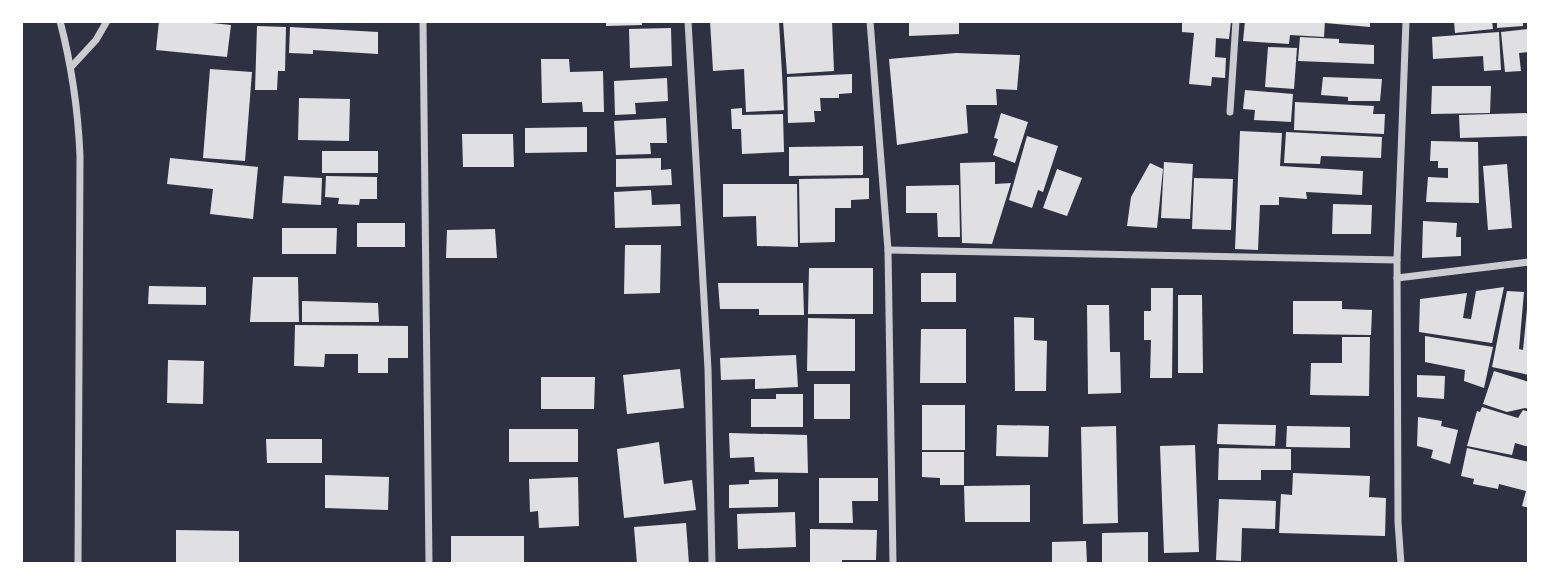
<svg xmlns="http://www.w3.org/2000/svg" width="1550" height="585" font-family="Spectral,serif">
	<rect width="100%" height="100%" fill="#2d3142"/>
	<g fill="#e0e0e3">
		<polygon points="159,21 193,21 231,25 227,57 156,50"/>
		<polygon points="606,21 642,21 642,25 606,26"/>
		<polygon points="710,21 779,21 784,110 746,112 744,69 713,71"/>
		<polygon points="783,21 832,21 834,71 787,74"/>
		<polygon points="909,21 959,21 959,34 909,36"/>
		<polygon points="1182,21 1231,21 1229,39 1216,38 1215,57 1226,58 1225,78 1212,77 1211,86 1189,84 1194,33 1182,32"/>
		<polygon points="1245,21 1325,21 1324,37 1290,35 1289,44 1243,41"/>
		<polygon points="1325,21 1370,21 1370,27 1325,23"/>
		<polygon points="1454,21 1492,21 1493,29 1455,33"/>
		<polygon points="1497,21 1523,21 1523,26 1497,28"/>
		<polygon points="257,26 286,27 285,71 278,71 277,90 255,90"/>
		<polygon points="290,27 378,32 378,54 313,50 313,54 289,53"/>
		<polygon points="671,28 672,66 630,68 629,29"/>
		<polygon points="1529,29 1529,52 1519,53 1521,71 1505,72 1501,32"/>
		<polygon points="1499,32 1501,70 1484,71 1483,56 1433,59 1432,37"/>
		<polygon points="1300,37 1339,39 1339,43 1374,45 1374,64 1298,61"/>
		<polygon points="1268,47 1297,48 1294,89 1265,87"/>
		<polygon points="956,53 1020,55 1017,90 996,89 997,105 966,105 968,133 897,145 889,59"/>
		<polygon points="541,59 569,59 570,72 603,71 604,112 583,112 582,102 542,103"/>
		<polygon points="210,69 252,72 245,161 203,158"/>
		<polygon points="852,74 852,93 839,94 839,98 820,98 821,111 814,111 815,122 788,123 787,77"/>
		<polygon points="1323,77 1382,79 1380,101 1348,101 1348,97 1321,95"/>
		<polygon points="667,78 668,101 635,103 636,114 615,115 614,81"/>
		<polygon points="1432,86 1491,86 1490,113 1431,114"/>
		<polygon points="1245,90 1293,94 1291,122 1254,120 1255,110 1243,109"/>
		<polygon points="299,98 350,99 349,141 298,140"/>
		<polygon points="1295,102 1374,106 1373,114 1385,114 1384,134 1294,130"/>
		<polygon points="742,108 742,115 783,114 784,152 742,154 741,129 732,129 731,109"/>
		<polygon points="1001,113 1028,122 1015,163 993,155 998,139 994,138"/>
		<polygon points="1529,113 1529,136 1460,138 1459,115"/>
		<polygon points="666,118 667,143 650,143 651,154 616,155 614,121"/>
		<polygon points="587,127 587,152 525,153 525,128"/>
		<polygon points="1240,131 1282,133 1280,166 1363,171 1362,195 1306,192 1307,199 1279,197 1279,205 1260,205 1258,250 1235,249"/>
		<polygon points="1286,132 1382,137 1381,158 1321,156 1320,164 1284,163"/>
		<polygon points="462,134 513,134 514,167 463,167"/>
		<polygon points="1027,136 1058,146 1043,192 1038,190 1032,208 1009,200"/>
		<polygon points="1431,141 1478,142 1479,203 1426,202 1428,177 1448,178 1448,168 1438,168 1438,161 1430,161"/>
		<polygon points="863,146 863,175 789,176 789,147"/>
		<rect x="322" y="151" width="56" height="22"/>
		<polygon points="170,158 258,167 253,219 210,214 213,189 167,184"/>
		<polygon points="661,158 661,170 671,169 672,185 616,187 616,159"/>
		<polygon points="995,162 995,184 1011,183 992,244 962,243 960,163"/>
		<polygon points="1164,162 1193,164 1190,219 1161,218"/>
		<polygon points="1150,163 1163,169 1157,228 1127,226 1131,197"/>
		<polygon points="1507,164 1512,228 1488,230 1483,166"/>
		<polygon points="1057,169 1082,178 1067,216 1043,208"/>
		<polygon points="284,176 322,178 321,205 282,203"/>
		<polygon points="326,176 377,177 377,199 360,199 359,205 338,204 339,198 325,197"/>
		<polygon points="869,178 869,199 851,200 851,208 835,208 835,242 800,243 799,179"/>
		<polygon points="1194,178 1233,179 1231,230 1192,229"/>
		<polygon points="723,184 797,184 798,247 757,246 756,216 723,217"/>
		<polygon points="959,185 960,237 938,237 937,213 906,213 906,186"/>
		<polygon points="651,190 652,205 680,204 681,226 615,228 614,192"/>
		<polygon points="1333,204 1372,205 1371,234 1332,234"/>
		<polygon points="1423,221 1457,223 1456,237 1461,237 1461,256 1422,258"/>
		<rect x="357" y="223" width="48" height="24"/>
		<polygon points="282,228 337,228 336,254 282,254"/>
		<polygon points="495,229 497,258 446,258 447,230"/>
		<polygon points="625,245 661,245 660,293 624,294"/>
		<polygon points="809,268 873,268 873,314 808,314"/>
		<rect x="921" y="273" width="35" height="29"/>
		<polygon points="253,277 298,277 299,322 250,322"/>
		<polygon points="718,283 803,283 804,315 759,315 759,309 720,309"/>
		<polygon points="149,286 206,287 206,305 148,304"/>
		<polygon points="1504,287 1492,343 1419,332 1420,299 1467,293 1463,318 1471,319 1476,291"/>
		<polygon points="1151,288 1173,288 1172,378 1150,378 1151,340 1144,340 1144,311 1151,311"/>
		<polygon points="1507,291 1524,292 1519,349 1523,350 1527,309 1529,309 1529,375 1492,367"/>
		<polygon points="1178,295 1202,295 1203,373 1178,373"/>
		<polygon points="302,301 378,303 379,322 302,322"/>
		<polygon points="1293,301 1342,301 1342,309 1372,310 1371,335 1293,334"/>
		<polygon points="1087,305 1109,305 1110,352 1120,352 1121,393 1088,394"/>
		<polygon points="1014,317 1034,318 1034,340 1047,341 1046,391 1015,391"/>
		<polygon points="808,318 855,319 855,371 807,371"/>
		<polygon points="295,325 408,326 408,358 388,358 388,373 358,373 358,354 325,354 324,367 294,366"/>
		<polygon points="921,329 966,329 966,383 920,383"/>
		<polygon points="1425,336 1493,347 1484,388 1464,381 1465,370 1425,362"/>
		<polygon points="1342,337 1370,337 1369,396 1310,395 1311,363 1342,363"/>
		<polygon points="796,355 798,387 755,389 755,379 721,380 720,358"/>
		<polygon points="168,360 204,361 203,404 167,403"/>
		<polygon points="680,369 684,408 627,414 623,375"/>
		<polygon points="1494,371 1529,382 1529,409 1525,408 1507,412 1483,404"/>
		<polygon points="1417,375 1445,376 1444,399 1417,397"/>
		<polygon points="541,377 595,377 594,409 541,409"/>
		<rect x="814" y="384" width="36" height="35"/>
		<polygon points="776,394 803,394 803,427 751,427 751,399 776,399"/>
		<rect x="922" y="405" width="43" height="45"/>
		<polygon points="1482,407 1518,418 1523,410 1529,412 1529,447 1515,443 1512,455 1467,446 1477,411 1480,412"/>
		<polygon points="1418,417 1442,421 1441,426 1458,430 1450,464 1431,458 1433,450 1417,446"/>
		<polygon points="1218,424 1276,425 1275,446 1217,444"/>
		<polygon points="997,425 1049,426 1048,457 996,456"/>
		<polygon points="1116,426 1118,523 1083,524 1081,427"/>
		<polygon points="1287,426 1350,427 1350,448 1286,447"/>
		<rect x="509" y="429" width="69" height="33"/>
		<polygon points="729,433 807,435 808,473 755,472 754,457 730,458"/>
		<polygon points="266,439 322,439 322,463 267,463"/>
		<polygon points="659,442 664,484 692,480 696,510 624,518 617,449"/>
		<polygon points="1195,445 1199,552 1164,553 1160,446"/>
		<polygon points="1219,448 1291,449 1291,470 1261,470 1261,480 1218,480"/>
		<polygon points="1467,448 1529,462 1529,508 1522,506 1526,491 1499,484 1498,489 1473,484 1474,479 1461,476"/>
		<polygon points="922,452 964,452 964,485 940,485 940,478 922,477"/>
		<polygon points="1293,473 1370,476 1369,497 1386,498 1385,536 1279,533 1281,494 1292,495"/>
		<polygon points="325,475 389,477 388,510 325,508"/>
		<polygon points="578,477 579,526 539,528 538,511 530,512 529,479"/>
		<polygon points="819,478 878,478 878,501 852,501 853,523 819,523"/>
		<polygon points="778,479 778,507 729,508 729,485 749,484 749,480"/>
		<polygon points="1030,485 1030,522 965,522 964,486"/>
		<polygon points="1219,499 1276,501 1275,529 1242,528 1241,561 1216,560"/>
		<polygon points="795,512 796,547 738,549 737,514"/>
		<polygon points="686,523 689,564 637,564 634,527"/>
		<polygon points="810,529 877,530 876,560 842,560 842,564 810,564"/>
		<polygon points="176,530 239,531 239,564 176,564"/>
		<polygon points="1148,532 1148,563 1102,564 1102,533"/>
		<rect x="451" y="536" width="73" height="28"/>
		<polygon points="1086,541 1087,564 1052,564 1052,542"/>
	</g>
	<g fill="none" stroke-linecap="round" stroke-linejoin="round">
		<g stroke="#caccd0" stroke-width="7">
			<path d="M60,21c12,46 18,87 20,135l-2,408"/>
			<polyline points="423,21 429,564"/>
			<polyline points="688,21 708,369 712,564"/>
			<polyline points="870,21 888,250 893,564"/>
			<polyline points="72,66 96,40 107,21"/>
			<polyline points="1230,112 1236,21"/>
			<polyline points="888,250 1397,260"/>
			<polyline points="1397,278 1529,262"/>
			<polyline points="1401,564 1398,522 1397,260 1406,21"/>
		</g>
	</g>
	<rect width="1550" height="585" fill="none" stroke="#ffffff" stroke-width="46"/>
</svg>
